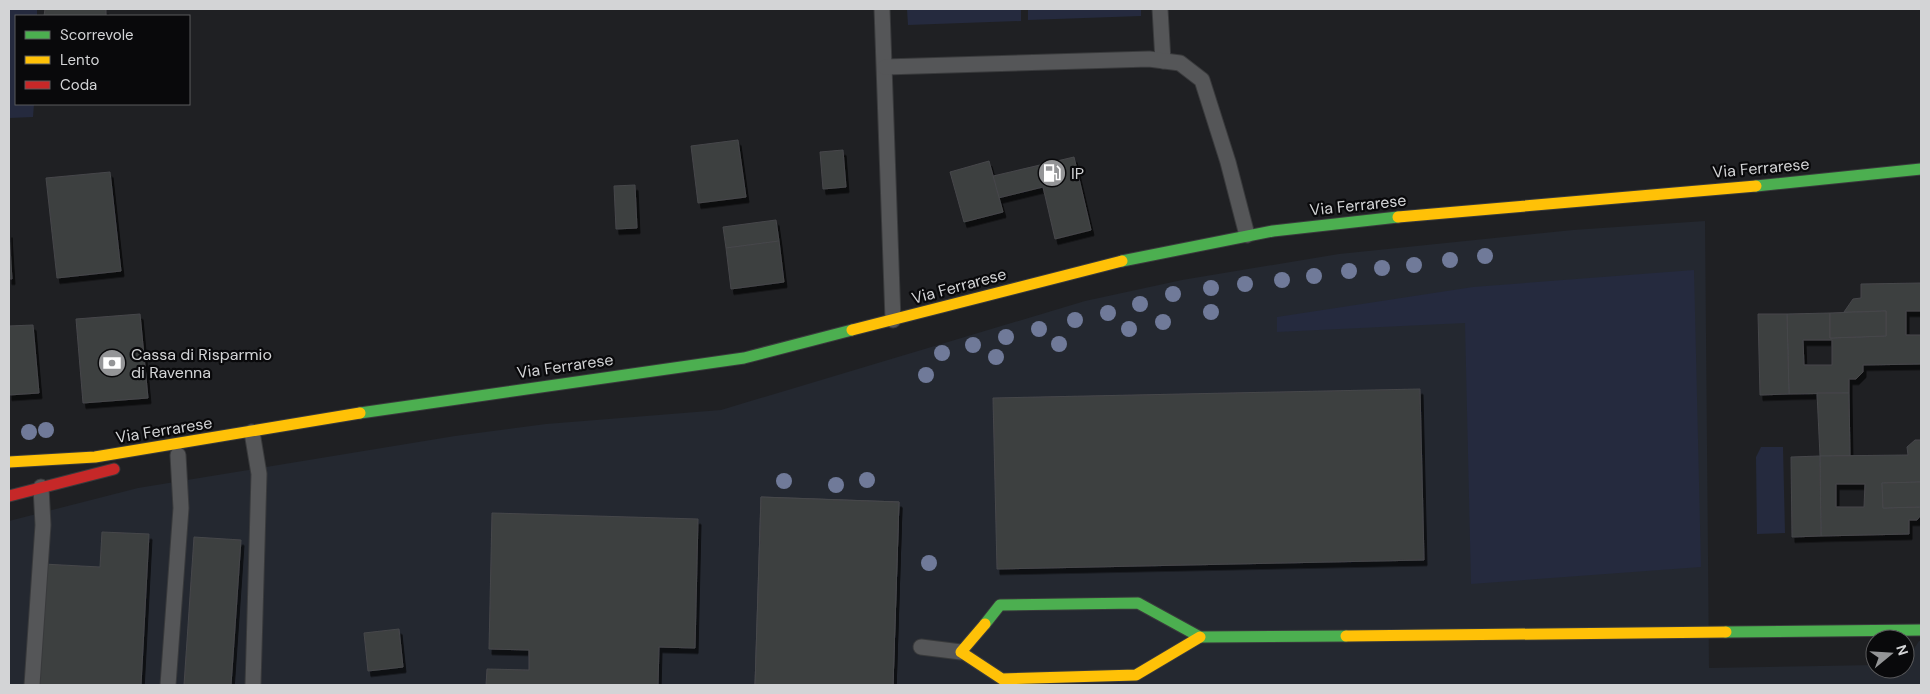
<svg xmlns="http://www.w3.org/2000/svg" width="1930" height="694" font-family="'DM Sans',sans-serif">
	<defs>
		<filter id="shadow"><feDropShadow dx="3" dy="5.5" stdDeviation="0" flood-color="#0009"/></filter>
	</defs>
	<rect width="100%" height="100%" fill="#1f2023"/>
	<polygon fill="#242830" points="1705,221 1709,668 1875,665 1875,669 1905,669 1905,663 1919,641 1921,641 1921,685 9,685 9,521 138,488 455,436 546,424 721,410 1085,301 1182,280 1339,254 1573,230"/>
	<g fill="#252a3e">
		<polygon points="9,9 37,9 37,16 16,16 16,104 34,104 33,117 9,118"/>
		<polygon points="907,9 1021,9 1021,21 908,25"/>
		<polygon points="1028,9 1141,9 1141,16 1028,20"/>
		<polygon points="1694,270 1701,567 1471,584 1465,323 1277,332 1277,317 1473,287"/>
		<polygon points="1761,447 1783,447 1785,533 1757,534 1756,457"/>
	</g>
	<g fill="#3e3f41" stroke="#46474a" fill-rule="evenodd" filter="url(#shadow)">
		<polygon points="45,9 106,9 106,16 44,16"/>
		<polygon points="738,140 746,197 698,203 691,146"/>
		<polygon points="843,150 846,187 823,189 820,152"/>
		<polygon points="1074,157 1091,230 1055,239 1043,187 994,199 989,177"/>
		<polygon points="989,161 1003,212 964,222 950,172"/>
		<polygon points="110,172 121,271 57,278 46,178"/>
		<polygon points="635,185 637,228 616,229 614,186"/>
		<polygon points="776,220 779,241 726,248 723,227"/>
		<polygon points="9,232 12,279 9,279"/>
		<polygon points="779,241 784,282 731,289 726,248"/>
		<path d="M1921,283v28h-15v24h15v29l-58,1v7l-7,7h-7v14l-60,1 -2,-80 43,-1v25l56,-2v-25l-42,1 9,-13 8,-1v-14zM1803,340h29v25h-28z"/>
		<polygon points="1886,311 1886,336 1830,338 1830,313"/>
		<polygon points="140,314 148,398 83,403 76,319"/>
		<polygon points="1758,314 1787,314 1789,394 1760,395"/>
		<polygon points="33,325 39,393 9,395 9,326"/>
		<polygon points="1420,389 1424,560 997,569 993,398"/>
		<polygon points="1817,393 1849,393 1850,456 1820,456"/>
		<path d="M1915,440h6v42l-39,1 1,25 38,-1v8l-4,5h-8v14l-88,2 -1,-80 88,-1 -1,-8zM1836,484h29l-1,23h-28z"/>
		<polygon points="1820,456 1821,536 1792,537 1791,457"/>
		<polygon points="1921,482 1921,507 1883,508 1882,483"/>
		<polygon points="761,497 899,502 893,685 755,685"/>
		<polygon points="761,497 899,502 893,685 755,685"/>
		<polygon points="492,513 698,519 695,648 659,647 658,685 486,685 487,669 529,670 529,650 489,649"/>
		<polygon points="102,532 149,534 141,685 36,685 43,564 100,567"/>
		<polygon points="194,537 241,540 231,685 184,685"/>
		<polygon points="399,629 403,667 368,671 364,633"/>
	</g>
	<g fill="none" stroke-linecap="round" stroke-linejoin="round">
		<defs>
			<g id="lane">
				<polyline points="882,9 893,320"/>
				<polyline points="1160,9 1163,61"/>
				<polyline points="885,67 1149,59 1180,63 1202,80 1228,162 1247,235"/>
				<polyline points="252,432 259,474 253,685"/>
				<polyline points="921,647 961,652"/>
				<polyline points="32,685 43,525 41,487"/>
				<polyline points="168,685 181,508 178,455"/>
			</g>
			<g id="fast">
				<polyline points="1756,186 1921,169"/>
				<polyline points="1122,261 1273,231 1398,217"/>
				<polyline points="360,413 744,358 852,330"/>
				<polyline points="985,624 1000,605 1138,603 1200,637 1346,636"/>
				<polyline points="1726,632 1921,630"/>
			</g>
			<g id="slow">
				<polyline points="1398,217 1756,186"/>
				<polyline points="852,330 1122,261"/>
				<polyline points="9,462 95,457 360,413"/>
				<polyline points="985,624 961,652 1002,679 1136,675 1200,637"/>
				<polyline points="1346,636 1726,632"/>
			</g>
			<polyline id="jam" points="9,496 114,469"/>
		</defs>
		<use href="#lane" stroke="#393a3c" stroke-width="17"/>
		<use href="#fast" stroke="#393a3c" stroke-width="13"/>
		<use href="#slow" stroke="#393a3c" stroke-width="13"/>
		<use href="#jam" stroke="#393a3c" stroke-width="13"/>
		<use href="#lane" stroke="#555658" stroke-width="15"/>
		<use href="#fast" stroke="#4caf50" stroke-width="11"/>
		<use href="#slow" stroke="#ffc107" stroke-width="11"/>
		<use href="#jam" stroke="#c62828" stroke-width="11"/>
	</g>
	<g fill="#707a99">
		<circle cx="1485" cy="256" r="8"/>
		<circle cx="1450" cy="260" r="8"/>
		<circle cx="1414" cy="265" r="8"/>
		<circle cx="1382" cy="268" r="8"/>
		<circle cx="1349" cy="271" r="8"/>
		<circle cx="1314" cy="276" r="8"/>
		<circle cx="1282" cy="280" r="8"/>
		<circle cx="1245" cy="284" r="8"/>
		<circle cx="1211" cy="288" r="8"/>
		<circle cx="1173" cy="294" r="8"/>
		<circle cx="1140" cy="304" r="8"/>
		<circle cx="1211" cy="312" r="8"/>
		<circle cx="1108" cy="313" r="8"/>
		<circle cx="1075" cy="320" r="8"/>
		<circle cx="1163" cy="322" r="8"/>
		<circle cx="1039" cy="329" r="8"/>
		<circle cx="1129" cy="329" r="8"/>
		<circle cx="1006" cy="337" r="8"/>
		<circle cx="1059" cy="344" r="8"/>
		<circle cx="973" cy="345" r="8"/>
		<circle cx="942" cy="353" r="8"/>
		<circle cx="996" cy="357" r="8"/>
		<circle cx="926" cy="375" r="8"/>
		<circle cx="46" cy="430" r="8"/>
		<circle cx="29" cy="432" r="8"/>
		<circle cx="867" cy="480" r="8"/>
		<circle cx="784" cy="481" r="8"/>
		<circle cx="836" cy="485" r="8"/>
		<circle cx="929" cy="563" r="8"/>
	</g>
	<defs>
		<symbol id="fuel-disc" viewBox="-11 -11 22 22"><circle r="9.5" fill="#949597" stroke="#09090b"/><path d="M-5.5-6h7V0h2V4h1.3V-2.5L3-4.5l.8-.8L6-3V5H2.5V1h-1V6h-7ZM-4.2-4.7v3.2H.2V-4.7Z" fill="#fff"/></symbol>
		<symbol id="bank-disc" viewBox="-11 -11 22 22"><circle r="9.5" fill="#949597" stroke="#09090b"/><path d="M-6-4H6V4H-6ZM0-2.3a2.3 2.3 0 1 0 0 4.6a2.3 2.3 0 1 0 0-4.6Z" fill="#fff"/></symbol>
	</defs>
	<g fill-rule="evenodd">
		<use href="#fuel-disc" x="1036" y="157" width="32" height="32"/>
		<use href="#bank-disc" x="96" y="347" width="32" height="32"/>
	</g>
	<g text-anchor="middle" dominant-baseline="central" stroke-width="4.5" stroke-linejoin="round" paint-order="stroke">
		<g font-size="16" fill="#d3d4d6" stroke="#09090b">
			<text transform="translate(1761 168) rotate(-5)">Via Ferrarese</text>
			<text transform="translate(1358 205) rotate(-6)">Via Ferrarese</text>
			<text transform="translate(959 286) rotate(-15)">Via Ferrarese</text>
			<text transform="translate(565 366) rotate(-8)">Via Ferrarese</text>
			<text transform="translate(164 430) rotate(-9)">Via Ferrarese</text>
		</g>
		<g font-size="16" fill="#d3d4d6" stroke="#09090b" text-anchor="start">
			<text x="1071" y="173">IP</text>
			<text x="131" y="354">Cassa di Risparmio<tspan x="131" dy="18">di Ravenna</tspan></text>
		</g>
	</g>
	<rect width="1930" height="694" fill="none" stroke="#d3d4d6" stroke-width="20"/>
	<rect x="15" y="15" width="175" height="90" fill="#09090b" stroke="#5a5a5c"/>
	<rect x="25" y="31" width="25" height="8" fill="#4caf50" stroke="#5a5a5c"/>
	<text x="60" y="40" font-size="15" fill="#d3d4d6">Scorrevole</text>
	<rect x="25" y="56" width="25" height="8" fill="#ffc107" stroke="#5a5a5c"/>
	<text x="60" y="65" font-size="15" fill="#d3d4d6">Lento</text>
	<rect x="25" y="81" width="25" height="8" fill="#c62828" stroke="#5a5a5c"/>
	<text x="60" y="90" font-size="15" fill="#d3d4d6">Coda</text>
	<g transform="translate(1890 654) rotate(72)"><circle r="24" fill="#09090b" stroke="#5a5a5c"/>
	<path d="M0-4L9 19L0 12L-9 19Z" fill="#949597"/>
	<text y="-8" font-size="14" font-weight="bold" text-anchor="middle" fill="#d3d4d6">N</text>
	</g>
</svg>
